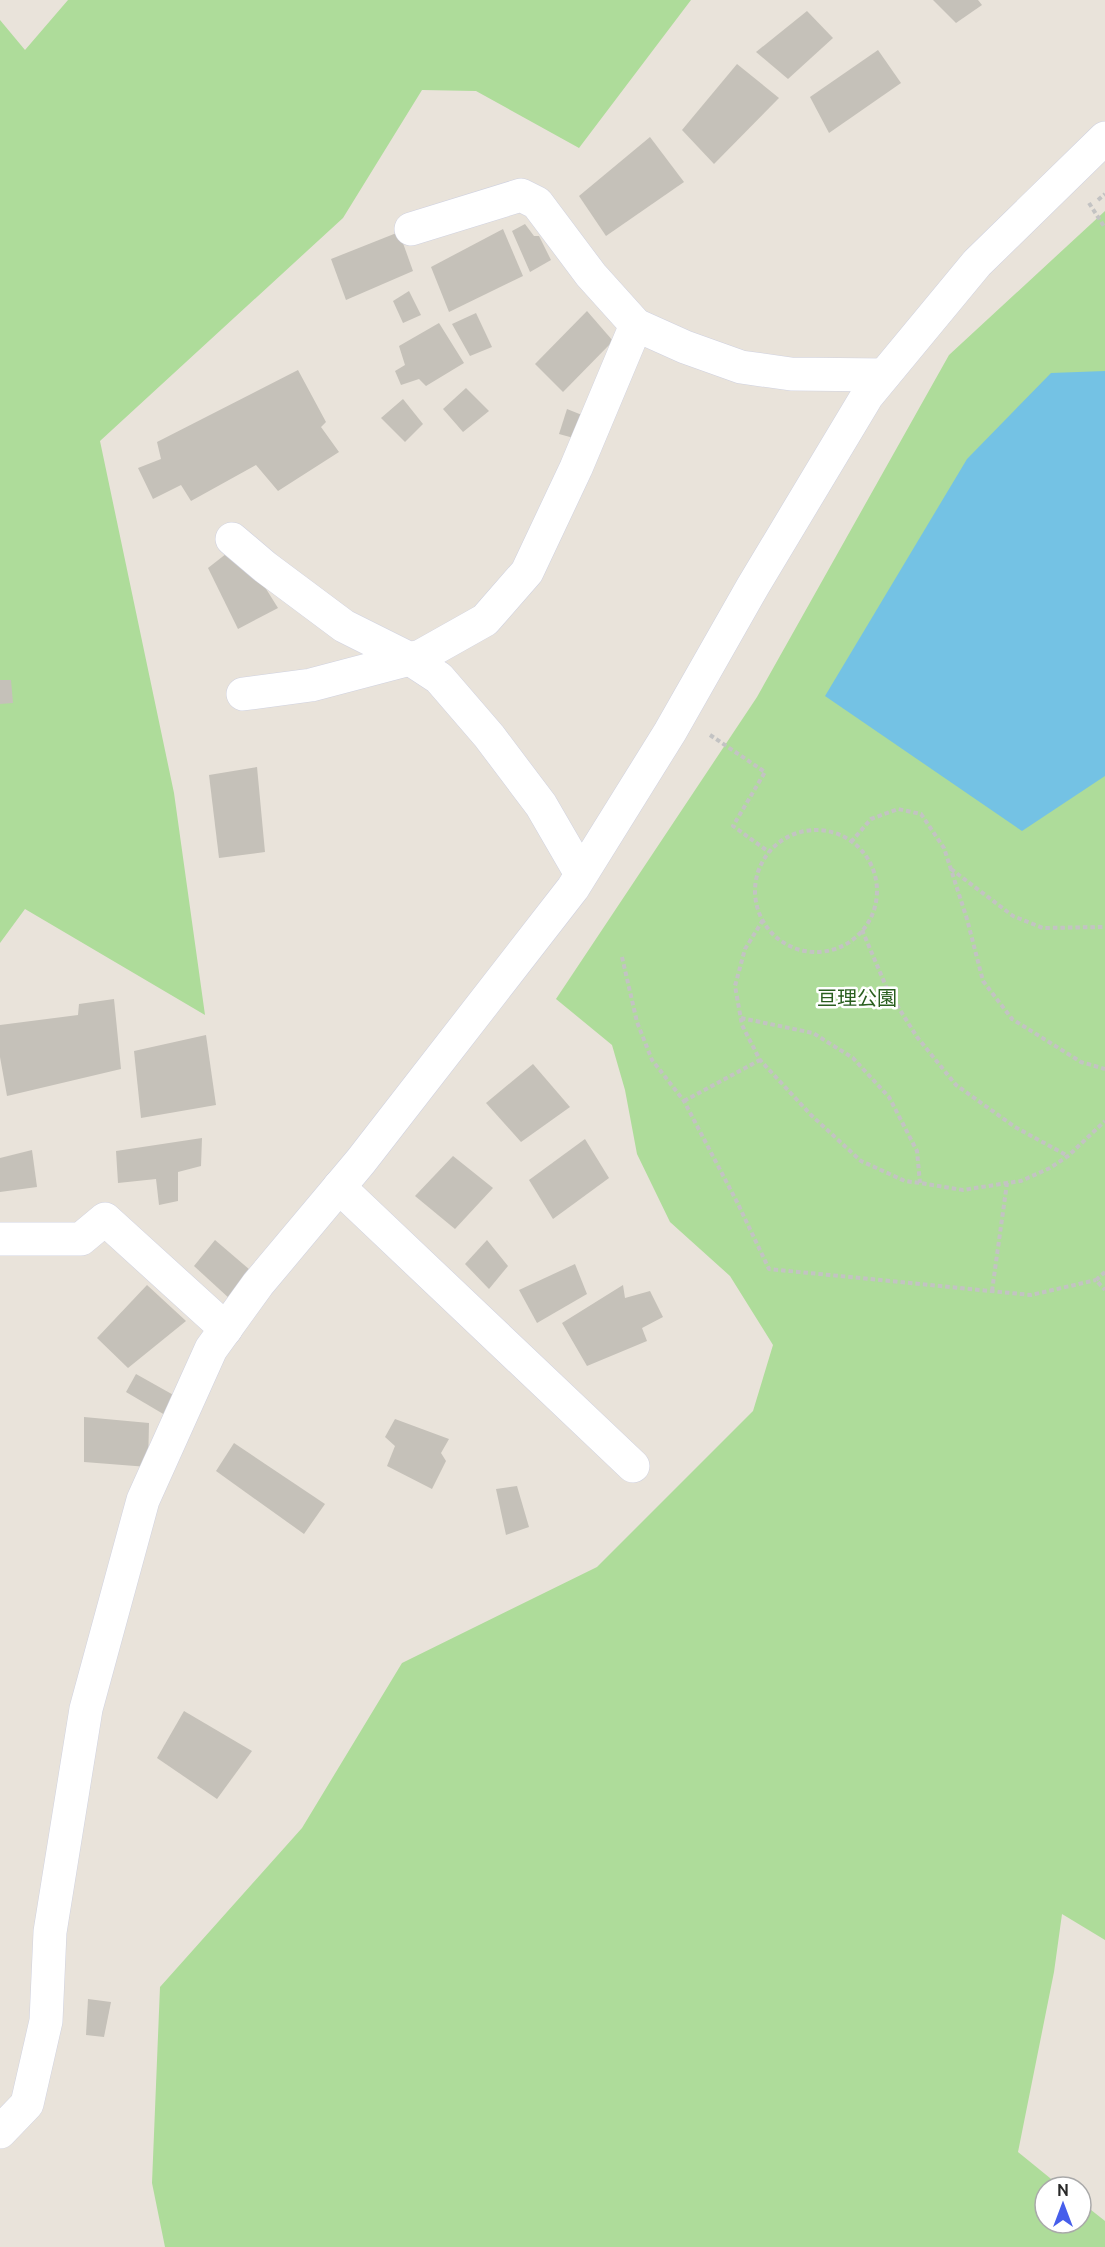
<svg xmlns="http://www.w3.org/2000/svg" width="1105" height="2247" font-family="Ubuntu,'Noto Sans JP',sans-serif">
	<rect width="100%" height="100%" fill="#e9e3da"/>
	<g fill="#aedc9a">
		<polygon points="68,0 691,0 579,148 476,91 422,90 343,218 100,441 174,793 205,1015 25,909 0,943 0,20 25,50"/>
		<polygon points="1105,211 1105,1940 1062,1914 1054,1972 1018,2152 1061,2187 1045,2187 1045,2223 1081,2223 1081,2202 1105,2221 1105,2247 165,2247 152,2183 160,1987 302,1828 402,1663 597,1567 753,1411 773,1345 730,1276 670,1222 637,1154 625,1090 612,1045 556,999 757,697 949,355"/>
	</g>
	<polygon fill="#74c2e4" points="1105,371 1105,776 1022,831 825,696 967,459 1051,373"/>
	<g fill="#c5c1b9">
		<polygon points="933,0 978,0 982,5 956,23"/>
		<polygon points="807,11 833,38 788,79 756,52"/>
		<polygon points="878,50 901,83 829,133 810,97"/>
		<polygon points="737,64 779,98 714,164 682,130"/>
		<polygon points="650,137 684,182 606,236 579,196"/>
		<polygon points="525,224 534,236 539,236 551,260 530,272 512,231"/>
		<polygon points="503,229 523,276 449,312 431,267"/>
		<polygon points="399,232 413,271 346,300 331,259"/>
		<polygon points="409,291 421,315 403,323 393,301"/>
		<polygon points="587,311 613,341 563,392 535,364"/>
		<polygon points="476,313 492,347 470,356 452,324"/>
		<polygon points="439,323 464,363 426,386 419,379 401,385 395,371 405,365 399,346"/>
		<polygon points="298,370 326,422 321,427 339,452 278,491 256,465 191,501 181,485 153,499 138,468 161,459 157,442"/>
		<polygon points="466,388 489,411 463,432 443,409"/>
		<polygon points="403,399 423,424 405,442 381,418"/>
		<polygon points="567,409 587,417 581,440 559,434"/>
		<polygon points="231,550 248,560 278,608 238,629 208,568"/>
		<polygon points="0,680 11,680 13,703 0,704"/>
		<polygon points="257,767 265,852 219,858 209,775"/>
		<polygon points="114,999 121,1069 7,1096 0,1057 0,1025 78,1015 79,1004"/>
		<polygon points="206,1035 216,1105 141,1118 134,1051"/>
		<polygon points="533,1064 570,1107 521,1142 486,1103"/>
		<polygon points="202,1138 201,1166 178,1172 178,1201 159,1205 156,1179 118,1183 116,1151"/>
		<polygon points="585,1139 609,1178 553,1219 529,1180"/>
		<polygon points="32,1150 37,1187 0,1192 0,1158"/>
		<polygon points="453,1156 493,1188 455,1229 415,1196"/>
		<polygon points="215,1240 250,1270 230,1299 194,1266"/>
		<polygon points="487,1240 508,1266 489,1289 465,1264"/>
		<polygon points="575,1264 587,1294 537,1323 519,1290"/>
		<polygon points="147,1285 186,1321 128,1368 97,1338"/>
		<polygon points="623,1285 625,1298 650,1291 663,1317 642,1328 647,1341 587,1366 562,1323"/>
		<polygon points="136,1374 177,1397 165,1415 126,1392"/>
		<polygon points="84,1417 149,1423 148,1467 84,1462"/>
		<polygon points="395,1419 449,1439 441,1453 446,1461 432,1489 387,1466 395,1446 385,1437"/>
		<polygon points="234,1443 325,1504 304,1534 216,1471"/>
		<polygon points="517,1486 529,1527 506,1535 496,1489"/>
		<polygon points="184,1711 252,1751 217,1799 157,1758"/>
		<polygon points="88,1999 111,2002 104,2037 86,2035"/>
	</g>
	<g fill="none" stroke-linecap="round" stroke-linejoin="round">
		<defs>
			<g id="minor">
				<polyline points="411,229 521,195 537,203 591,275 636,325 685,347 741,367 791,374 884,375"/>
				<polyline points="232,539 265,567 344,626 410,659 439,678 489,736 541,805 581,874"/>
				<polyline points="243,694 311,685 421,656 485,620 527,572 576,468 636,325"/>
				<polyline points="339,1187 633,1466"/>
				<polyline points="0,1239 81,1239 105,1219 226,1329"/>
				<polyline points="0,2132 27,2104 46,2021 50,1932 86,1709 143,1500 211,1349 258,1284 361,1161 573,888 670,732 753,586 867,396 977,263 1105,138"/>
			</g>
		</defs>
		<use href="#minor" stroke="#d0d2e0" stroke-width="34"/>
		<g stroke="#c3c3c3" stroke-width="4" stroke-dasharray="4.5 3" stroke-linecap="butt">
			<polyline points="1098,200 1105,194"/>
			<polyline points="1089,203 1105,228"/>
			<polyline points="710,735 765,772 733,826 769,852"/>
			<circle cx="816" cy="891" r="61"/>
			<polyline points="851,842 871,819 898,809 921,814 944,848 967,919 983,981 1012,1019 1081,1062 1105,1069"/>
			<polyline points="951,869 1013,916 1043,928 1103,927 1105,928"/>
			<polyline points="763,920 745,949 735,986 742,1025 760,1060 811,1115 861,1161 905,1181 920,1183 963,1190 1007,1183 1021,1181 1050,1168 1068,1156 1105,1121"/>
			<polyline points="862,930 888,991 917,1037 956,1085 1015,1127 1068,1156"/>
			<polyline points="622,957 637,1022 652,1060 684,1101 738,1204 769,1269 1031,1295 1096,1280"/>
			<polyline points="741,1018 813,1033 853,1058 889,1097 917,1151 920,1183"/>
			<polyline points="684,1101 760,1060"/>
			<polyline points="1105,1272 1096,1280 1105,1290"/>
			<polyline points="992,1291 1007,1183"/>
		</g>
		<use href="#minor" stroke="#fff" stroke-width="33"/>
	</g>
	<g text-anchor="middle" dominant-baseline="central" stroke-width="5" stroke-linejoin="round" paint-order="stroke">
		<g font-size="20" fill="#295e1f" stroke="#fff">
			<text x="857" y="997">亘理公園</text>
		</g>
	</g>
	<g transform="translate(1063 2205)"><circle r="28" fill="#ffffff" stroke="#a9a9a9" stroke-width="1.5"/>
	<path d="M0-4.5L10 22L0 15L-10 22Z" fill="#465eeb"/>
	<text y="-9" font-size="16" font-weight="bold" text-anchor="middle" fill="#282828">N</text>
	</g>
</svg>
